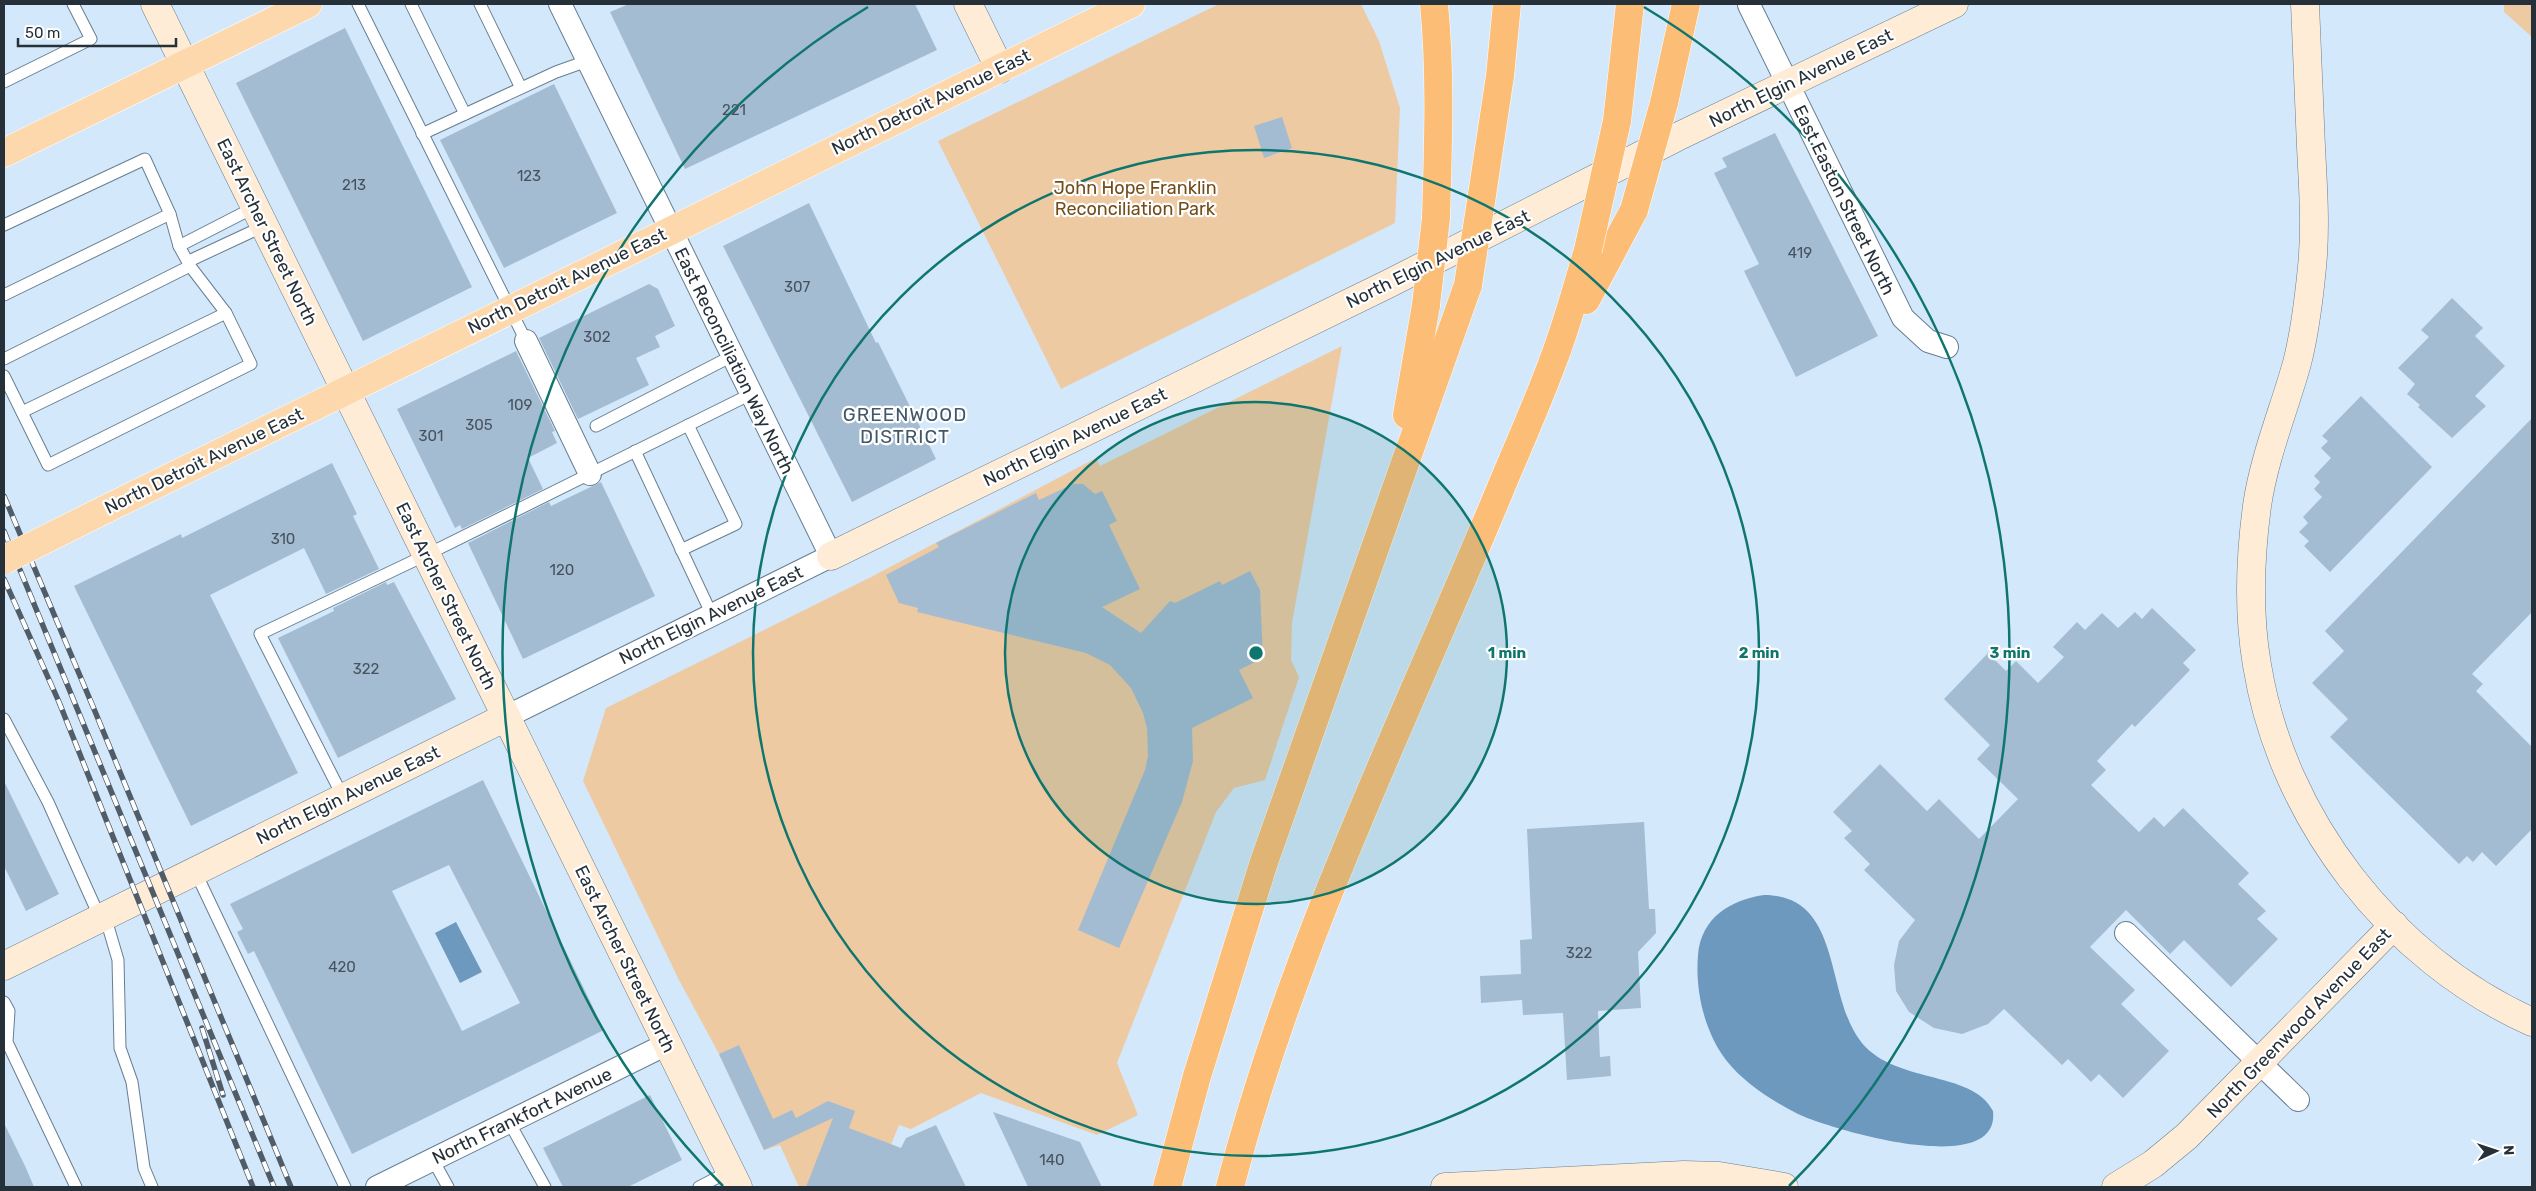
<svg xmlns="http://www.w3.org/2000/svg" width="2536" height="1191" font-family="Rubik,sans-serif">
	<rect width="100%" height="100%" fill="#d4e8fb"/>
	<g fill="#eecaa3">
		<polygon points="1219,4 1361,4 1379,41 1400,108 1395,223 1061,389 938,141"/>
		<polygon points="2504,4 2532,4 2532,37 2504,12"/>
		<polygon points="1342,346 1292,623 1291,660 1299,677 1265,780 1234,788 1216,812 1117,1063 1138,1115 1097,1135 981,1093 911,1129 899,1125 874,1187 799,1187 780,1145 764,1150 719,1054 679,980 583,781 606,708 873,576 1096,458 1100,466"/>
	</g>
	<g fill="#6d99be">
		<path d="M1764,895c78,0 61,97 95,144 32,46 113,30 134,72 8,70 -166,17 -195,3 -26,-13 -55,-32 -72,-54 -22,-29 -31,-70 -28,-105 3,-37 32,-55 66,-60z"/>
		<polygon points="456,922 482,972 460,983 435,933"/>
	</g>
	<g fill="#a4bcd2" fill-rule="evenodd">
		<polygon points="629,4 915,4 937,50 685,169 610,12"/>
		<polygon points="345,28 472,287 363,341 236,83"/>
		<polygon points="554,84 617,213 504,268 440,140"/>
		<polygon points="1282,117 1292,148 1264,158 1254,126"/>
		<polygon points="1775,133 1878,336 1796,377 1744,271 1759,264 1714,173 1727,167 1722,158"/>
		<polygon points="809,203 876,343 878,342 936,459 852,502 723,246"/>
		<polygon points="649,284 658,289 675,326 655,336 660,347 636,358 649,385 578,419 539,338"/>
		<polygon points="2452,298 2483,328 2475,336 2505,366 2475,396 2486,406 2452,438 2418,407 2420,405 2407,394 2415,384 2398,368 2429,337 2421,330"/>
		<polygon points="516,351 555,431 552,432 557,443 528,458 543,489 462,529 460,525 455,528 397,409"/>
		<polygon points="2361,396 2432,467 2330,572 2304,546 2309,541 2299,532 2308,523 2303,517 2322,497 2314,489 2320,482 2314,476 2331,458 2321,448 2328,441 2322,436"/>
		<polygon points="2532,418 2532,612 2472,674 2483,684 2476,691 2532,747 2532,829 2496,866 2482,852 2473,862 2467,856 2459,864 2330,737 2348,719 2312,683 2344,651 2325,631"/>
		<polygon points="332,463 357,514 353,516 379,569 326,594 304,548 210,595 298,773 191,826 74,586 181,534 182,538"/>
		<polygon points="601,482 655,596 523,659 468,543 549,502 551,506"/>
		<polygon points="1073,484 1083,484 1095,494 1102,491 1117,521 1109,525 1140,589 1102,607 1141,633 1170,601 1175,603 1220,581 1222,585 1250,571 1260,590 1263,658 1239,670 1253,698 1192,728 1193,761 1182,802 1119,948 1078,930 1145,770 1148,756 1147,728 1143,713 1131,688 1110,665 1086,653 917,612 918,608 899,603 886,575 939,547 936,543 1036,493 1039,500"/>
		<polygon points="386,582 387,585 394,582 456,699 338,758 278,638 334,611 333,608"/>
		<polygon points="2152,608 2196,650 2183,663 2190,670 2135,727 2132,724 2097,761 2106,770 2091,785 2139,832 2154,817 2164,827 2183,808 2249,873 2238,884 2266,911 2257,919 2278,939 2231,987 2184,940 2170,954 2126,910 2090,947 2135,990 2121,1004 2169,1051 2123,1098 2099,1074 2091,1082 2068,1059 2062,1065 2004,1009 1988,1024 1962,1034 1934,1028 1909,1012 1896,991 1894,965 1899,941 1915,920 1864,870 1870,864 1844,838 1852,831 1833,812 1880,764 1927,811 1939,799 1979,839 2018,799 1977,759 1990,745 1944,699 1988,653 2006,671 2016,661 2038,683 2064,657 2053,647 2077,622 2085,630 2102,613 2118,628 2135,612 2142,619"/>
		<path d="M483,780l121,250 -252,124 -98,-203 -6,3 -11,-22 6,-3 -13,-25zM449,865l71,138 -58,28 -70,-140z"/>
		<polygon points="4,781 59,894 26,911 4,866"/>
		<polygon points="1644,822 1649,909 1655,909 1656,933 1638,952 1641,1008 1598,1011 1600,1057 1610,1056 1611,1076 1567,1080 1563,1013 1523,1015 1522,1000 1481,1003 1480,976 1521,974 1520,940 1532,939 1527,829"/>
		<polygon points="739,1045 773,1119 792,1110 796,1118 828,1101 855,1111 849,1128 901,1148 906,1138 936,1125 966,1187 806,1187 833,1118 764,1150 719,1054"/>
		<polygon points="650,1095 682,1160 628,1187 563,1187 543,1148"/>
		<polygon points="993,1112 1080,1142 1102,1187 1028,1187"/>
		<polygon points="4,1123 26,1168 34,1187 4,1187"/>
	</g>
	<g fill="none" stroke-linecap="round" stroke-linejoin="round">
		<defs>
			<g id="lane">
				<polyline points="358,4 526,341"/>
				<polyline points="411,4 465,114"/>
				<polyline points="480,4 521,88"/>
				<polyline points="4,82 91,39 73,4"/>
				<polyline points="422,134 556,72 587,61"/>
				<polyline points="4,225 145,159 170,214 179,246 190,266 226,313 251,364 48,465 4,376"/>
				<polyline points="179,246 255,207"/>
				<polyline points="189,261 264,226"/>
				<polyline points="4,295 170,214"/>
				<polyline points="4,359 190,266"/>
				<polyline points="22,412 226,313"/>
				<polyline points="596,426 732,356"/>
				<polyline points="635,451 712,615"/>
				<polyline points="681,550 736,524 688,425"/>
				<polyline points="4,719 48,802 100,918"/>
				<polyline points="343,797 260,634 426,555 751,394"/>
				<polyline points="195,871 345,1187"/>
				<polyline points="105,916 118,960 120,1048 132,1082 144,1168 152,1187"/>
				<polyline points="4,1002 9,1011 7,1042 76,1187"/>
				<polyline points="509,1122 545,1187"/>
				<polyline points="433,1160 448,1187"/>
				<polyline points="699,1187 730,1171"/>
			</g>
			<g id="street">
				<polyline points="1749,5 1903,318 1928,341 1947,347"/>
				<polyline points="526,341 590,474"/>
				<polyline points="506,717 831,556 560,4"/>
				<polyline points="2126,933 2298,1100"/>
				<polyline points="377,1187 667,1044"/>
			</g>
			<g id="secondary">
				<polyline points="155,4 738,1187"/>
				<polyline points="968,4 1000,69"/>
				<path d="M2305,4c2,47 4,95 6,143 2,39 5,80 1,120 -3,31 -7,65 -15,96 -13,47 -33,94 -40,143 -7,52 -9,107 0,159 25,154 134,294 275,357"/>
				<polyline points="831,556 1388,284 1677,137 1954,4"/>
				<polyline points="4,966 506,717"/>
				<polyline points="1445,1187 1684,1175 1719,1176 1784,1187"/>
				<polyline points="2116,1187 2153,1164 2187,1136 2394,925"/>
			</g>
			<g id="primary">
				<polyline points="4,153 308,4"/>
				<polyline points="104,510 1131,4"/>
			</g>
			<g id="highway">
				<path d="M1434,4c7,71 4,143 2,214"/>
				<polyline points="1664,103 1686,4"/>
				<polyline points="1617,121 1630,4"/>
				<polyline points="1482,195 1500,76 1507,4"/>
				<polyline points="1586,300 1634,210"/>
				<polyline points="1407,415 1426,305"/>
				<polyline points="1167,1187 1197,1076 1264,862 1468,285"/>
				<path d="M1230,1187c64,-248 180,-478 277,-714 16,-37 32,-74 46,-112 14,-36 24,-74 35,-111"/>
			</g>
		</defs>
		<use href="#lane" stroke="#677e92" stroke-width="13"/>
		<use href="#street" stroke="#677e92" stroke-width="24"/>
		<use href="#secondary" stroke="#677e92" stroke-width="29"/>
		<use href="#primary" stroke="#fff" stroke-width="29"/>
		<use href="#highway" stroke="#fff" stroke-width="29"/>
		<use href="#lane" stroke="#fff" stroke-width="11"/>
		<use href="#street" stroke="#fff" stroke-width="22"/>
		<use href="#secondary" stroke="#feecd6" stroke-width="28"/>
		<use href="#primary" stroke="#fdd8ad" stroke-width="28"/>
		<use href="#highway" stroke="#fcbe76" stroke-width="28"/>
		<defs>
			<g id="rail">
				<polyline points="4,496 94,709 291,1187"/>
				<polyline points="4,531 274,1187"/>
				<polyline points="4,579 59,702 253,1187"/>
				<polyline points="202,1028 223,1095"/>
			</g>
		</defs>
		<use href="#rail" stroke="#505d68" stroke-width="5.5"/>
		<use href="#rail" stroke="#fff" stroke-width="4" stroke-dasharray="11" stroke-linecap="butt"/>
		<defs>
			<polyline id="primary-bridge" points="4,560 104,510"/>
			<g id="highway-bridge">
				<polyline points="1634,210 1664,103"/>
				<polyline points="1588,250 1617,121"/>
				<polyline points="1468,285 1482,195"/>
				<polyline points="1426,305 1436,218"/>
			</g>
		</defs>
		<use href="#primary-bridge" stroke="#fff" stroke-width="29" stroke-linecap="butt"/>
		<use href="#highway-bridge" stroke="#fff" stroke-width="29" stroke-linecap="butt"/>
		<use href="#primary-bridge" stroke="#fdd8ad" stroke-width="28"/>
		<use href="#highway-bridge" stroke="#fcbe76" stroke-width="28"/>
	</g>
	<circle cx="1256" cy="653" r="251" fill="#0f766e" fill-opacity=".12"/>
	<g fill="none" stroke="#0f766e" stroke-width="2.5">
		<circle cx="1256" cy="653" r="251"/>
		<circle cx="1256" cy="653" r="503"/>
		<path d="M723 1186A754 754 0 0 1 868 7M1644 7A754 754 0 0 1 1789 1186"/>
	</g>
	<g text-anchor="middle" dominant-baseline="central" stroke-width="4.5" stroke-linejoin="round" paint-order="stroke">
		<g font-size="15" fill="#46535f">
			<text x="734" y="110">221</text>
			<text x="529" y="176">123</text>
			<text x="354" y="185">213</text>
			<text x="1800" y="253">419</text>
			<text x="797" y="287">307</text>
			<text x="597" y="337">302</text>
			<text x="520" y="405">109</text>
			<text x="479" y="425">305</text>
			<text x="431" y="436">301</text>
			<text x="283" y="539">310</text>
			<text x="562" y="570">120</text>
			<text x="366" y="669">322</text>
			<text x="1579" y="953">322</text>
			<text x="342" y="967">420</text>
			<text x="1052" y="1160">140</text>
		</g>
		<g font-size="18" fill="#263039" stroke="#fff">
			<text transform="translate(1801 78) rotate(-26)">North Elgin Avenue East</text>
			<text transform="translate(931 102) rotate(-26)">North Detroit Avenue East</text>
			<text transform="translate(1844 200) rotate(64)">East Easton Street North</text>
			<text transform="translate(267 232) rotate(64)">East Archer Street North</text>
			<text transform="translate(1438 259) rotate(-26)">North Elgin Avenue East</text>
			<text transform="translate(567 281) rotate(-26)">North Detroit Avenue East</text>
			<text transform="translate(734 361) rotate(64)">East Reconciliation Way North</text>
			<text transform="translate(1075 437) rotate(-26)">North Elgin Avenue East</text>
			<text transform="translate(204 461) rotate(-26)">North Detroit Avenue East</text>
			<text transform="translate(446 596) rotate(64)">East Archer Street North</text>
			<text transform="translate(711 615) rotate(-26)">North Elgin Avenue East</text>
			<text transform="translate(348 795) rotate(-26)">North Elgin Avenue East</text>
			<text transform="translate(625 959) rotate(64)">East Archer Street North</text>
			<text transform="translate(2299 1023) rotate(-46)">North Greenwood Avenue East</text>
			<text transform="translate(522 1116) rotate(-26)">North Frankfort Avenue</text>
		</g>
		<g font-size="18" fill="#734d1b" stroke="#fff">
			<text x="1135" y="188">John Hope Franklin<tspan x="1135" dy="21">Reconciliation Park</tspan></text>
		</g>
		<g font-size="19" letter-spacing="1" fill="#41576a" stroke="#fff">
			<text x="905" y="414">GREENWOOD<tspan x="905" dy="22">DISTRICT</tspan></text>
		</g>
	</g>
	<circle cx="1256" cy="653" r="8" fill="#0f766e" stroke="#fff" stroke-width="2.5"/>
	<g font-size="15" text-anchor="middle" font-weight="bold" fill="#0f766e" stroke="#fff" stroke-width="4.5" stroke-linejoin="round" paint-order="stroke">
		<text x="1507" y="658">1 min</text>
		<text x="1759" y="658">2 min</text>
		<text x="2010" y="658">3 min</text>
	</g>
	<rect width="2536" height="1191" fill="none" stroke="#263039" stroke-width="10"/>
	<g transform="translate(2496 1151) rotate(87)" stroke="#ffffff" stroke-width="4" paint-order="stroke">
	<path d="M0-4L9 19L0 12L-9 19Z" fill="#263039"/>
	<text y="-8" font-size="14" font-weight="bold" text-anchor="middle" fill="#263039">N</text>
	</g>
	<path d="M18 38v8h158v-8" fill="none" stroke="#263039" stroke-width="2.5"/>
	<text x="25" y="38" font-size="15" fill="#263039" stroke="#ffffff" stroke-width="4" paint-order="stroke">50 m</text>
</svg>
